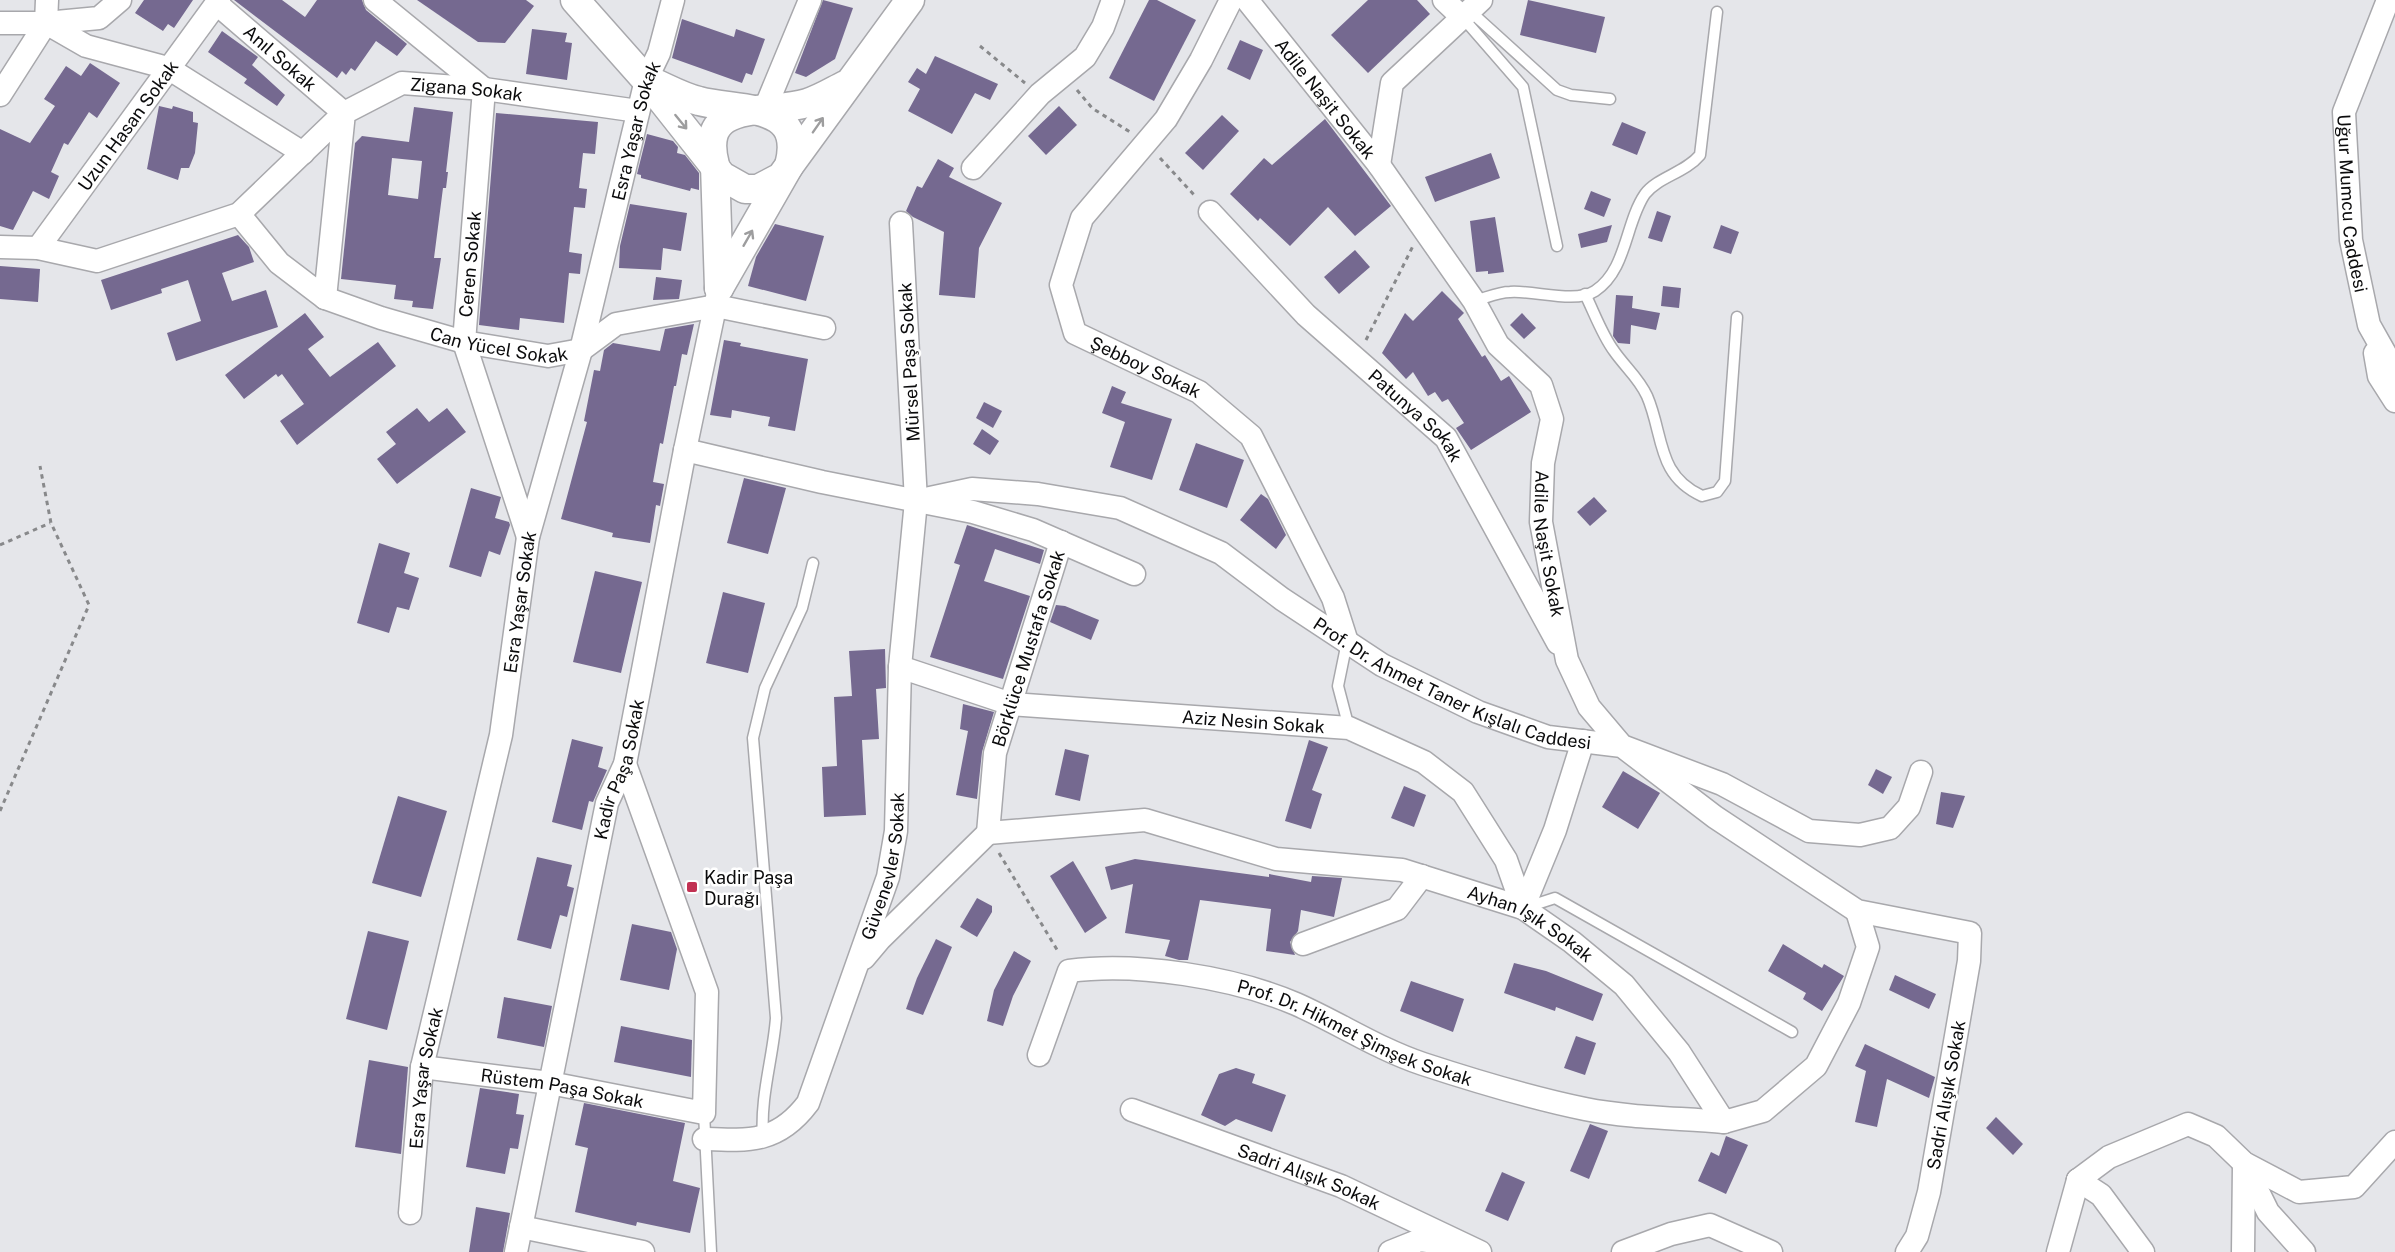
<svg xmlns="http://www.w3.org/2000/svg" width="2395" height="1252" font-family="'Public Sans',sans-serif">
	<rect width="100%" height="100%" fill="#e5e6ea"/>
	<g fill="#756990" fill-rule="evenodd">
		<polygon points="144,0 193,0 174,28 168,24 163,31 135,13"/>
		<polygon points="234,0 282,0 305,17 317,0 362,0 366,10 407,44 397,56 376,41 355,71 351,68 346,75 342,71 337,78"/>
		<polygon points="417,0 526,0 534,6 505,43 478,42"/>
		<polygon points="823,0 853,8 835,59 806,77 795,73"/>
		<polygon points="1149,0 1157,0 1196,20 1154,101 1109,78"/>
		<polygon points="1368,0 1417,0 1430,14 1368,73 1331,35"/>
		<polygon points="1528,0 1605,17 1596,53 1520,35"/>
		<polygon points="682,19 734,37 736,29 765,39 752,75 746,73 742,83 672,58"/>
		<polygon points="532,29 567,33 565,42 572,43 567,80 526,74"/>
		<polygon points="222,31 258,57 252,65 285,95 277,106 244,83 247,79 208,52"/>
		<polygon points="1240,40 1263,50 1250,80 1227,69"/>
		<polygon points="935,56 998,84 990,100 975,93 952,134 908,111 920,89 908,82 917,68 926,74"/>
		<polygon points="90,63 120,83 97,118 89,112 68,145 64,143 51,172 59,176 49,199 33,191 13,230 0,226 0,129 30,143 55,106 44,99 66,66 81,76"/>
		<polygon points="159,106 172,109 173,106 193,112 193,122 198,123 195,153 189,168 181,168 178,180 147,169"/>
		<polygon points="1059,106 1077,125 1046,155 1028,136"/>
		<path d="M414,107l39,5 -7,60h2l-2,16h-3l-9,70h7l-8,51 -21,-2 1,-6 -19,-2 2,-14 -55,-6 14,-136 7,-7 47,6zM392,158l30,3 -4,38 -30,-4z"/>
		<polygon points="496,113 598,122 595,154 583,153 579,188 587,189 585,208 574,207 569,252 582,254 580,274 569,273 564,323 520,318 519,330 479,325"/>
		<polygon points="1222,115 1239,131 1203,170 1185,153"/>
		<polygon points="1325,119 1391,206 1355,236 1328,207 1290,246 1260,218 1258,221 1230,194 1264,158 1272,165"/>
		<polygon points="1622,122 1646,132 1637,155 1612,145"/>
		<polygon points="647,134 673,141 678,147 677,153 685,155 699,173 699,190 691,188 690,191 641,178 641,175 637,174"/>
		<polygon points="1491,153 1500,178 1435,202 1425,177"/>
		<polygon points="938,159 954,168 949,177 1002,203 979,248 975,298 939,295 944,232 913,217 906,211 917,186 922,188"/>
		<polygon points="1591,191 1611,199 1604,217 1584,209"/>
		<polygon points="630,204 687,213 681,251 663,248 661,270 619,268 620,246"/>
		<polygon points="1657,211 1671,216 1662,242 1648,238"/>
		<polygon points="1495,217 1504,272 1488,274 1488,271 1476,272 1470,221"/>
		<polygon points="775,224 824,236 806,301 748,286 756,257"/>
		<polygon points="1612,225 1607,242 1581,248 1578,234"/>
		<polygon points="1721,225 1739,232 1731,254 1713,248"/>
		<polygon points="238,235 249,247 254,262 222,273 232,301 266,290 278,327 176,361 167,333 201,321 188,280 161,289 162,293 111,310 101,280"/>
		<polygon points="1355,250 1370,267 1339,294 1324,277"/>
		<polygon points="0,266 40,269 38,302 0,299"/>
		<polygon points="656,277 682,280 679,299 653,300"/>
		<polygon points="1663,286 1681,288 1679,308 1661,306"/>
		<polygon points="1442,291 1464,313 1458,319 1482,357 1485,355 1501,381 1509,376 1531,412 1471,450 1456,428 1464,423 1448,399 1442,402 1435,392 1428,396 1413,372 1406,379 1382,353 1405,313 1413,321"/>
		<polygon points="1616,295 1633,296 1632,308 1660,313 1656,330 1631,325 1630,344 1618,343 1613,336"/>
		<polygon points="305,313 324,337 308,349 330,377 378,342 396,366 297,445 280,421 304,404 282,374 278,377 276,374 244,399 225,375"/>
		<polygon points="1522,313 1536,328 1524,339 1510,325"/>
		<polygon points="694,324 687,355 682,354 676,386 674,386 663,444 660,443 653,482 664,484 660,506 656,505 650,543 612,537 613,533 561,519 587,422 584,421 594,370 600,371 604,350 613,343 660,351 665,329"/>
		<polygon points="724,340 741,343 740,346 808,359 795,431 768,426 770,417 732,410 731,418 710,415"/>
		<polygon points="1112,386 1126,392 1121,403 1172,419 1152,480 1110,467 1125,422 1102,413"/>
		<polygon points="984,402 1002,411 993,428 976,418"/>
		<polygon points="417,408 429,422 447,408 466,432 397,484 377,459 396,444 386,432"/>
		<polygon points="982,429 999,441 990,455 973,444"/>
		<polygon points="1196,443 1244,460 1227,508 1179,490"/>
		<polygon points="744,478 786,488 768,554 727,543"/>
		<polygon points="471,488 501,497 495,518 509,522 510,525 500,555 489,551 481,577 449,567"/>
		<polygon points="1261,494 1268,499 1286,535 1276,549 1240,520"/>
		<polygon points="1594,497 1607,511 1590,526 1577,512"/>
		<polygon points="967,525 1044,550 1040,564 995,549 984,581 1030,596 1003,679 930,657 960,565 954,563"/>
		<polygon points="379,543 410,553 404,573 419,578 409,610 397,607 389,633 357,623"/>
		<polygon points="595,571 642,582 621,673 573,662"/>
		<polygon points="723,592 765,603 748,673 706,663"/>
		<polygon points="1056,605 1065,606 1099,620 1091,640 1050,622"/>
		<polygon points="885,649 886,688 876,689 879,739 862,740 866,815 824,817 822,767 837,766 834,697 852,696 849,651"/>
		<polygon points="963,704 994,712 982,752 977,799 956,795 968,731 960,729"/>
		<polygon points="572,739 603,747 598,767 607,770 593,802 589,801 582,830 552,822"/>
		<polygon points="1309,740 1328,747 1312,790 1322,794 1311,829 1285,821"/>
		<polygon points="1065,749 1089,755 1080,801 1055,795"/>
		<polygon points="1876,769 1892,777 1883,794 1868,785"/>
		<polygon points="1623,771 1660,793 1638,829 1602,807"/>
		<polygon points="1404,786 1426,795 1414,827 1391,818"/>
		<polygon points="1941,792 1965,796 1953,828 1936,824"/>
		<polygon points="398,796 447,811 421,897 372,883"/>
		<polygon points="537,857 572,865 567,886 574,888 567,917 560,915 551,949 517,940"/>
		<polygon points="1135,859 1269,877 1269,874 1311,882 1312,876 1342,878 1334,917 1301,910 1298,931 1290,942 1295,955 1266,951 1271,909 1200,900 1188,960 1179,960 1165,956 1170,940 1125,933 1133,884 1111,890 1105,867"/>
		<polygon points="1073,861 1107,918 1085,933 1050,876"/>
		<polygon points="977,898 992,906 992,912 977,937 960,927"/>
		<polygon points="632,924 671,932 677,949 669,990 620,980"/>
		<polygon points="368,931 409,941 387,1030 346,1019"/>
		<polygon points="936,939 952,947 923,1015 906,1009 917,978"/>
		<polygon points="1783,944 1822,968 1824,964 1844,976 1822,1011 1803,999 1806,993 1768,971"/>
		<polygon points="1014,951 1031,961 1013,996 1003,1026 987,1021 994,990"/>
		<polygon points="1514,963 1546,971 1603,994 1593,1021 1556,1007 1555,1011 1504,993"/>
		<polygon points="1895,975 1936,994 1929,1009 1889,990"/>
		<polygon points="1411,981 1464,999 1453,1032 1400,1011"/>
		<polygon points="504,997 552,1006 544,1047 497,1038"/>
		<polygon points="621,1026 692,1040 691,1077 614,1062"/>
		<polygon points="1576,1036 1596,1043 1585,1075 1564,1068"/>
		<polygon points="1865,1044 1935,1077 1929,1098 1887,1079 1877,1127 1855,1122 1866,1071 1855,1066"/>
		<polygon points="369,1060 408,1067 401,1154 355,1147"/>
		<polygon points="1236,1068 1255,1074 1252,1083 1286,1095 1272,1132 1236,1119 1225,1126 1201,1115 1219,1074"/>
		<polygon points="480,1088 519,1094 516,1114 524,1115 518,1149 510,1148 505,1174 466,1167"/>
		<polygon points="584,1103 685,1123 673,1181 700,1188 690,1233 637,1222 636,1226 575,1212 588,1148 575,1145"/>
		<polygon points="1996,1117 2023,1144 2013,1155 1986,1128"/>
		<polygon points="1590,1124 1608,1131 1589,1179 1570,1171"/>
		<polygon points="1726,1136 1748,1145 1726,1194 1698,1181 1711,1152 1719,1156"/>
		<polygon points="1502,1172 1525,1182 1508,1221 1485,1211"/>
		<polygon points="476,1207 510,1213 503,1252 469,1252"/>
	</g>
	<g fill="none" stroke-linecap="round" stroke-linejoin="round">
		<defs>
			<g id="service">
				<polyline points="1470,11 1557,90 1571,95 1610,99"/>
				<polyline points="1463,18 1523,87 1557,246"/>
				<path d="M1585,294c9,18 17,41 29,57 11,16 25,27 33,45 17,39 9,79 55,100l15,-4 8,-11 12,-164"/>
				<path d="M1474,301c12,-3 24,-9 36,-9 24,-2 65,12 85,-1 32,-21 30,-68 50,-97 13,-17 40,-21 55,-39l17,-143"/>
				<polyline points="1347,642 1338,686 1349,728"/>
				<polyline points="1524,908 1555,898 1792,1032"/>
				<polyline points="704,1113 711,1252"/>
				<path d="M763,1138c-3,-42 10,-80 13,-120l-23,-280 12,-50 37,-80 11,-45"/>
			</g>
			<g id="minor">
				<polyline points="375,0 484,89 464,342 528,537"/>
				<path id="s1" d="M1231,0l-30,60 -35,59 -84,99 -21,67 14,48 124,59 52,44 82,162 14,44"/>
				<path id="s2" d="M1247,0l132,165 95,136 24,44 43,40 11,34 -9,44 -2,59 26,138 22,47 33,39 100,38 87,47 51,4 30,-7 19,-21 12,-35"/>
				<polyline points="1444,0 1463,18"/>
				<path id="s3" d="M2388,0l-44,112 7,128 18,85 26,46"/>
				<polyline points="0,23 46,23 86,46 168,68 303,153"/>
				<polyline points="46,23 47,0"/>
				<polyline points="0,95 46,23 99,18 120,0"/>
				<polyline points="764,111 810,0"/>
				<polyline points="1379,165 1392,83 1481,0"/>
				<polyline points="973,168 1040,94 1085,57 1103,27 1113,0"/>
				<path id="s4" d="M1210,212l96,103 140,123 112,205"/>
				<path id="s5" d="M239,214l40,49 46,35 56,20 83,24 84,14 33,-6 35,-26 100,-18 108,22"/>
				<polyline points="0,247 38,248 97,261 239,214 344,113 217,4"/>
				<path id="s6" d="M38,248l181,-248"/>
				<path id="s7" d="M325,298l19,-185 58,-30 82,6 154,22"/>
				<polyline points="2375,353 2379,376 2395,401"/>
				<polyline points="685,450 822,482 973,512 1033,530 1134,574"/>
				<path id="s8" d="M916,501l56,-12 66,5 82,14 101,45 61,46 100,66 96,47 70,25 74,9 93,71 142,94 113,22 -1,28 -40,231 -12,44 -10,16"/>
				<path id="s9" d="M900,667l111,37 338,24 75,34 39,30 43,68 17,48"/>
				<path id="s10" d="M988,833l157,-13 131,39 126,11 121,38 49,34 52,43 55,67 45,70 39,-11 53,-45 33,-63 19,-56 -11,-36"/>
				<path id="s11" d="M988,833l7,-80 66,-211"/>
				<polyline points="1523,908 1555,830 1583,741"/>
				<polyline points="1303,944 1397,909 1422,876"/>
				<polyline points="864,958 880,939 988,833"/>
				<path id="s12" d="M1039,1055l30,-84c68,-9 164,6 227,33 43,19 82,45 127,60 52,17 108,34 162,45 45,9 94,9 139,13"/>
				<path id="s13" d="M422,1067l128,16 154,30 3,-121 -82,-228"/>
				<path id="s14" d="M1132,1110l209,76 139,66"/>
				<path id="s15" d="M704,1139c45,2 74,4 104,-36l80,-226 8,-46 4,-164 16,-166 -15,-278"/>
				<polyline points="2244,1163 2268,1212 2304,1252"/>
				<polyline points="2078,1180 2109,1157 2188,1124 2216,1136 2244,1163 2299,1192 2354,1187 2395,1142"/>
				<polyline points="2078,1180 2101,1195 2143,1252"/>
				<path id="s16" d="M410,1213l12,-146 79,-332 27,-198 53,-187 65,-270 13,-27 14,-53"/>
				<polyline points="521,1227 643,1252"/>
				<path id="s17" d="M516,1252l91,-449 18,-39 60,-314 34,-162"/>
				<polyline points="1390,1252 1420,1240 1449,1244"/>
				<polyline points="1623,1252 1671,1234 1710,1225 1771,1252"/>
				<polyline points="2058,1252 2078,1180"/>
				<polyline points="2243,1252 2244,1165"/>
			</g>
			<g id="tertiary">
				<polyline points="575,0 646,80 722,176 745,189 758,189 781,177 910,0"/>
				<path d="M648,80c17,7 34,17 51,21 41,11 107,0 90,65l-70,122"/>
				<path d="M719,288l-4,-123c-18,-68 54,-50 92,-62 13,-4 26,-12 38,-18"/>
			</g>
		</defs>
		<use href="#service" stroke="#a8a8ac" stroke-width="13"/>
		<use href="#minor" stroke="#a8a8ac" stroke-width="25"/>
		<use href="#tertiary" stroke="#a8a8ac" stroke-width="31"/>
		<g stroke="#88898b" stroke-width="3" stroke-dasharray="4.5 4.5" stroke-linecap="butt">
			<polyline points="980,46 1025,83"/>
			<polyline points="1077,90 1092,108 1130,132"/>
			<polyline points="1160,158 1196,197"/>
			<polyline points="1366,340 1413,246"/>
			<polyline points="0,545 50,523"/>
			<polyline points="0,811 89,605 51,523 40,466"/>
			<polyline points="999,853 1059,953"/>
		</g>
		<use href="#service" stroke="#fff" stroke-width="10"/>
		<use href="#minor" stroke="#fff" stroke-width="22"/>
		<use href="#tertiary" stroke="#fff" stroke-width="28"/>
	</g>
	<defs><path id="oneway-shaft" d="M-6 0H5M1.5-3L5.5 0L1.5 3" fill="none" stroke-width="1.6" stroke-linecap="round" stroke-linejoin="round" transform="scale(1.5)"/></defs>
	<g stroke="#9d9d9e">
		<use href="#oneway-shaft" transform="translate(681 122) rotate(51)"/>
		<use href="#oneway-shaft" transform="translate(818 125) rotate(-55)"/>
		<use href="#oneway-shaft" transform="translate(748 238) rotate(-60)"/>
	</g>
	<rect fill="#c13153" stroke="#fff" stroke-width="2" x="686" y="881" width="12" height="12" rx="3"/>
	<g text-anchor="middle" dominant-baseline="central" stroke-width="5" stroke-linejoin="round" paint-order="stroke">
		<g font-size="18" fill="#0b0b0c" stroke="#fff">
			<text transform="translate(280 58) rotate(41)">Anıl Sokak</text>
			<text stroke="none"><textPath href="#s7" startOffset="316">Zigana Sokak</textPath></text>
			<text stroke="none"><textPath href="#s2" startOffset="126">Adile Naşit Sokak</textPath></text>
			<text stroke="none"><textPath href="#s6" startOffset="152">Uzun Hasan Sokak</textPath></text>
			<text stroke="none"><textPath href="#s16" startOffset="1108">Esra Yaşar Sokak</textPath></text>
			<text stroke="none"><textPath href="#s3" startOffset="212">Uğur Mumcu Caddesi</textPath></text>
			<text transform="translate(470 264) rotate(-85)">Ceren Sokak</text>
			<text stroke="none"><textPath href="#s5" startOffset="302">Can Yücel Sokak</textPath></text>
			<text transform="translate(909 362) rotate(-93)">Mürsel Paşa Sokak</text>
			<text stroke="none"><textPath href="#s1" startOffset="464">Şebboy Sokak</textPath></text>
			<text stroke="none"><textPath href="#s4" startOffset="290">Patunya Sokak</textPath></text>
			<text stroke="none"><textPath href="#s2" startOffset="648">Adile Naşit Sokak</textPath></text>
			<text stroke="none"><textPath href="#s16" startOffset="622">Esra Yaşar Sokak</textPath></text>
			<text stroke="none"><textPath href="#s11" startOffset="190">Börklüce Mustafa Sokak</textPath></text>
			<text stroke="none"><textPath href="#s8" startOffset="586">Prof. Dr. Ahmet Taner Kışlalı Caddesi</textPath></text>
			<text stroke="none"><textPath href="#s9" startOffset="360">Aziz Nesin Sokak</textPath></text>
			<text stroke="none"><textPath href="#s17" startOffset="494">Kadir Paşa Sokak</textPath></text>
			<text stroke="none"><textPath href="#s15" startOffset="366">Güvenevler Sokak</textPath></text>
			<text stroke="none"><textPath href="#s10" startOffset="561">Ayhan Işık Sokak</textPath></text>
			<text stroke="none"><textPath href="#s12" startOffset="386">Prof. Dr. Hikmet Şimşek Sokak</textPath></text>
			<text stroke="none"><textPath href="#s16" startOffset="136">Esra Yaşar Sokak</textPath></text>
			<text stroke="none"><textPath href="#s13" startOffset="142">Rüstem Paşa Sokak</textPath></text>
			<text transform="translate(1946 1095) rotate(-80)">Sadri Alışık Sokak</text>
			<text stroke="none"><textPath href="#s14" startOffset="189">Sadri Alışık Sokak</textPath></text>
		</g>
		<g font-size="18" fill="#0b0b0c" stroke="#fff" text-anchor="start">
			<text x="704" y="877">Kadir Paşa<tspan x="704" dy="21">Durağı</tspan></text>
		</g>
	</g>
</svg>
